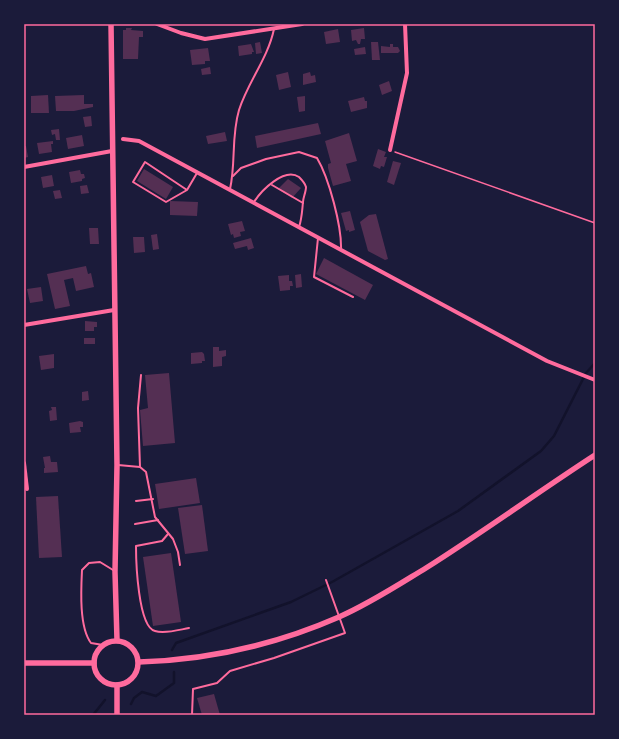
<svg xmlns="http://www.w3.org/2000/svg" width="619" height="739" font-family="Ubuntu,sans-serif">
	<rect width="100%" height="100%" fill="#1b1b3a"/>
	<g fill="none" stroke-linecap="round" stroke-linejoin="round">
		<g stroke="#12122b" stroke-width="2.5">
			<polyline points="172,650 176,643 291,602 332,582 458,511 541,451 554,436 586,373 595,363"/>
			<polyline points="131,704 134,698 142,692 156,696 174,683 174,672"/>
			<polyline points="93,715 105,700"/>
		</g>
	</g>
	<g fill="#542f53">
		<polygon points="126,28 132,28 131,30 143,31 143,37 139,37 138,59 123,59 123,30 126,30"/>
		<polygon points="364,28 365,39 361,39 360,44 358,44 356,40 352,41 351,30"/>
		<polygon points="338,29 340,42 326,44 324,32"/>
		<polygon points="260,42 262,53 256,54 255,43"/>
		<polygon points="371,42 378,42 380,60 372,60"/>
		<polygon points="251,44 254,52 252,52 252,54 239,56 238,46"/>
		<polygon points="390,44 393,44 393,47 398,47 400,51 398,53 381,53 381,46 390,47"/>
		<polygon points="365,47 366,54 355,55 354,49"/>
		<polygon points="208,48 210,61 205,61 205,64 192,65 190,50"/>
		<polygon points="210,67 211,74 202,75 201,69"/>
		<polygon points="288,72 291,87 279,90 276,75"/>
		<polygon points="310,72 311,76 315,75 316,82 303,85 303,74"/>
		<polygon points="389,81 392,91 382,95 379,85"/>
		<polygon points="48,95 49,113 31,113 31,96"/>
		<polygon points="84,95 84,104 93,104 93,107 74,111 56,111 55,96"/>
		<polygon points="305,96 305,111 299,112 297,97"/>
		<polygon points="364,97 365,101 367,101 367,108 351,112 348,101"/>
		<polygon points="91,116 92,126 85,127 83,117"/>
		<polygon points="318,123 321,134 257,148 255,136"/>
		<polygon points="59,129 60,140 56,140 55,134 52,135 51,130"/>
		<polygon points="225,132 227,141 208,144 206,136"/>
		<polygon points="349,133 357,161 346,164 351,181 333,186 328,168 328,164 331,163 325,141"/>
		<polygon points="82,135 84,146 68,149 66,138"/>
		<polygon points="53,141 53,144 51,144 52,152 39,154 37,143"/>
		<polygon points="24,146 26,146 28,157 24,158"/>
		<polygon points="378,149 386,152 384,157 387,157 384,167 381,166 380,169 373,166"/>
		<polygon points="393,161 401,163 394,185 387,182"/>
		<polygon points="144,169 173,187 166,199 137,181"/>
		<polygon points="80,170 81,174 84,174 85,178 82,179 82,181 71,183 69,172"/>
		<polygon points="52,175 54,186 43,188 41,177"/>
		<polygon points="288,179 301,188 292,198 278,189"/>
		<polygon points="87,185 89,193 81,194 80,186"/>
		<polygon points="60,190 62,198 55,199 53,191"/>
		<polygon points="170,201 198,202 197,216 170,215"/>
		<polygon points="350,211 355,230 349,232 349,230 346,231 341,213"/>
		<polygon points="376,214 388,259 385,260 368,251 360,222 369,215"/>
		<polygon points="242,221 245,231 240,232 241,236 234,238 233,234 231,235 228,224"/>
		<polygon points="89,228 98,228 99,244 90,244"/>
		<polygon points="157,234 159,249 153,250 151,235"/>
		<polygon points="133,237 144,237 145,252 134,253"/>
		<polygon points="251,238 254,248 248,250 247,246 235,249 233,243"/>
		<polygon points="324,258 373,285 365,300 316,274"/>
		<polygon points="86,266 88,274 91,273 94,287 76,291 73,278 64,280 70,306 55,309 47,274"/>
		<polygon points="301,274 302,287 296,288 295,275"/>
		<polygon points="289,275 289,281 292,281 293,286 290,286 290,290 280,291 278,276"/>
		<polygon points="41,287 43,301 30,303 27,289"/>
		<polygon points="85,321 97,322 97,327 94,327 94,331 85,331"/>
		<rect x="84" y="338" width="11" height="6"/>
		<polygon points="213,347 219,347 219,351 226,350 226,356 222,357 222,366 213,367"/>
		<polygon points="202,352 204,354 205,361 202,361 202,363 191,364 191,353"/>
		<polygon points="54,354 54,368 41,370 39,356"/>
		<polygon points="169,373 175,443 143,446 140,410 148,408 145,375"/>
		<polygon points="88,391 89,400 82,401 82,392"/>
		<polygon points="51,407 56,407 57,420 50,421 49,411 52,410"/>
		<polygon points="80,421 83,422 83,427 80,427 81,432 70,433 69,423"/>
		<polygon points="50,456 51,462 57,462 58,472 44,473 44,468 45,468 43,457"/>
		<polygon points="196,478 200,503 159,509 155,484"/>
		<polygon points="58,496 62,557 39,558 36,497"/>
		<polygon points="202,505 208,551 185,554 178,508"/>
		<polygon points="171,553 181,622 153,626 143,557"/>
		<polygon points="214,694 220,715 202,715 197,698"/>
	</g>
	<g fill="none" stroke-linecap="round" stroke-linejoin="round">
		<polyline stroke="#ff6b9d" stroke-width="1.5" points="395,152 595,223"/>
		<g stroke="#ff6b9d" stroke-width="2">
			<path d="M233,176l8,-8 25,-9 33,-7 18,6c12,20 25,69 24,92"/>
			<polyline points="272,185 303,203"/>
			<path d="M230,189c6,-26 1,-52 9,-79 9,-28 29,-52 35,-81"/>
			<polyline points="187,190 166,202 133,182 145,162 187,190 197,173"/>
			<path d="M254,202c7,-11 30,-35 45,-25 3,3 6,6 7,10 0,5 -3,11 -3,15 -1,9 -1,16 -4,25"/>
			<polyline points="318,238 314,277 353,297"/>
			<polyline points="118,465 140,467 146,472 155,517 173,539 178,552 180,565"/>
			<polyline points="140,467 138,408 141,375"/>
			<polyline points="136,501 153,499"/>
			<polyline points="135,524 158,520"/>
			<path d="M168,534l-6,7 -26,5c0,15 2,81 19,85 10,3 23,-1 34,-3"/>
			<path d="M103,645l-12,-2c-12,-16 -10,-53 -9,-73l7,-7 11,-1 13,8"/>
			<polyline points="192,715 193,689 217,683 230,671 274,658 345,633 326,580"/>
		</g>
		<g stroke="#ff6b9d" stroke-width="4">
			<polyline points="157,24 181,33 205,39 302,24"/>
			<polyline points="123,139 139,141 547,361 595,380"/>
			<polyline points="390,150 407,73 405,24"/>
			<polyline points="24,167 112,151"/>
			<polyline points="24,325 114,310"/>
			<polyline points="24,463 27,489"/>
		</g>
		<g stroke="#ff6b9d" stroke-width="5.5">
			<polyline points="111,24 117,465 115,572 117,640"/>
			<circle cx="116" cy="663" r="22"/>
			<path d="M139,662c69,-2 136,-17 200,-45 30,-13 59,-32 87,-49 57,-36 112,-76 169,-113"/>
			<polyline points="24,663 94,663"/>
			<polyline points="117,685 117,715"/>
		</g>
	</g>
	<rect width="619" height="739" fill="none" stroke="#1b1b3a" stroke-width="50"/>
	<rect x="25" y="25" width="569" height="689" fill="none" stroke="#ff6b9d" stroke-width="1.5"/>
</svg>
